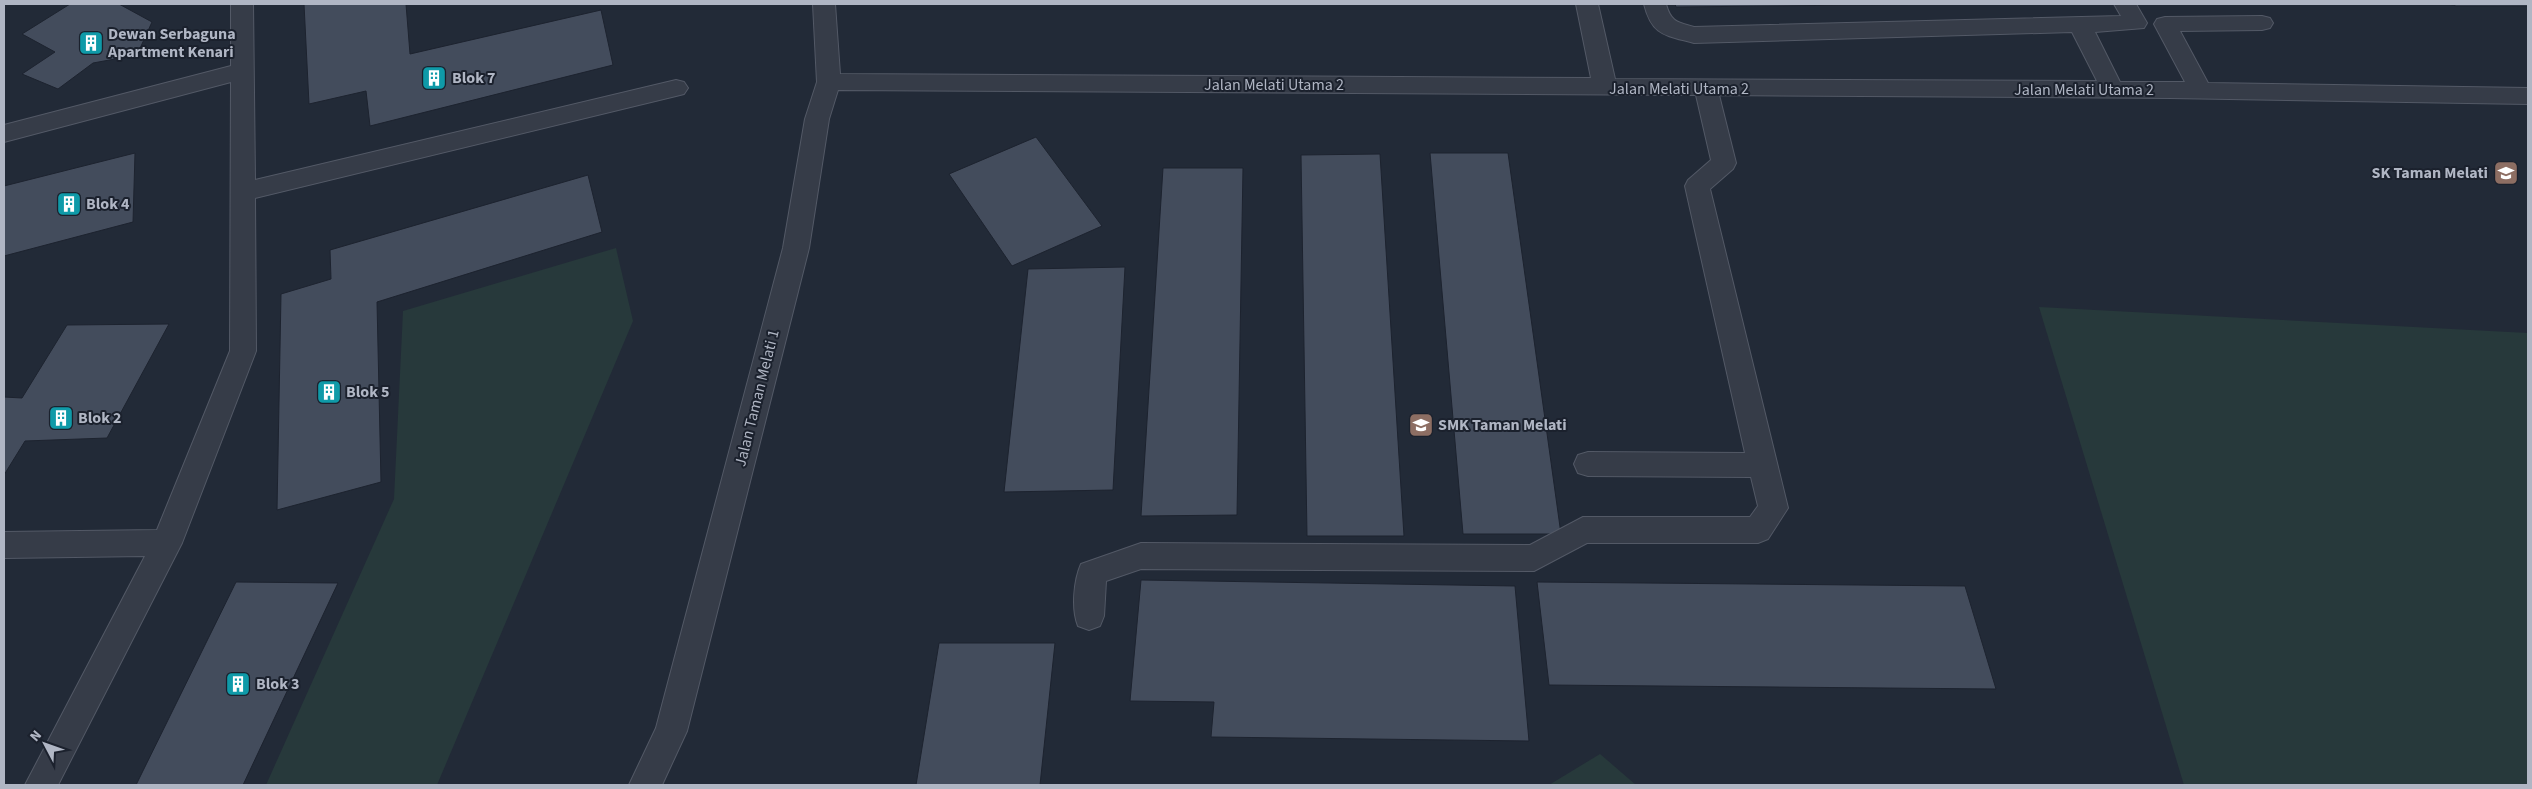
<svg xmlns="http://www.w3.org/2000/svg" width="2532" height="789" font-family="'Source Sans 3',sans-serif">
	<rect width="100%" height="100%" fill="#222a37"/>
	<g fill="#27393b">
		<polygon points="616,248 633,321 437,785 266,785 394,499 403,311"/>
		<polygon points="2039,307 2528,333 2528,785 2184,785"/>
		<polygon points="1600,754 1636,785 1549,785"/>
	</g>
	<g fill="#434c5c" stroke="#1d232f">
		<polygon points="70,4 119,4 152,22 137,55 93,63 58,89 22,74 55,52 22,34"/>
		<polygon points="304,4 406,4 410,54 601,10 613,65 370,126 366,91 309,104"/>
		<polygon points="1675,4 1955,4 1676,7"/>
		<polygon points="2449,4 2528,4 2528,6 2456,6"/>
		<polygon points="1036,137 1102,226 1012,266 949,174"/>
		<polygon points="135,153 133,222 4,256 4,186"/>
		<polygon points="1430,153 1508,153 1561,534 1463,534"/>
		<polygon points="1380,154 1404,536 1307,536 1301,155"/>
		<polygon points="1163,168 1243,168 1237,515 1141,516"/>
		<polygon points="588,175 602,232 377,302 381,482 277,510 281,294 331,279 330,250"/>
		<polygon points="1125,267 1113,490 1004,492 1028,269"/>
		<polygon points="169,324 107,438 25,441 4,475 4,397 22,398 67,325"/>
		<polygon points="1141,580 1515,586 1529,741 1211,737 1214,702 1130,701"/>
		<polygon points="236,582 338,583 243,785 136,785"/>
		<polygon points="1537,582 1965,586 1996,689 1549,685"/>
		<polygon points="939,643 1055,643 1040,785 916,785"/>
	</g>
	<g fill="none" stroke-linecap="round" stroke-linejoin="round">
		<defs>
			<g id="minor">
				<polygon points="231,4 253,4 255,180 676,80 684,82 688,88 684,94 676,96 255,198 256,351 182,543 58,785 25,785 145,556 4,558 4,532 157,530 230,351 231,82 4,142 4,125 231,66"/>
				<path d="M813,4h22l5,70 751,4 -15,-74h22l17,75 482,2 -25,-49 -378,11c-29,-8 -42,-7 -50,-39h22c5,18 11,18 28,23l427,-11 -7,-12h22l11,19 -3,5 -49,4 25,50h65l-31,-58 3,-5 8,-2 97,-1 8,2 3,5 -3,5 -8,2 -82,1 28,52 320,5v16l-358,-6 -451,-3 17,68 -3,6 -23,20 78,319 -20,31 -10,4h-171l-53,28 -393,-2 -35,12 -2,35 -4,10 -11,4 -11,-4c-7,-17 -4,-46 3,-62l60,-21 389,2 53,-28h167l8,-11 -7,-29 -163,-1 -10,-3 -4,-9 4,-9 10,-3 157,1 -60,-267 3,-6 23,-20 -15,-65 -858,-5 -9,29 -20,129 -122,483 -25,54h-33l27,-57 127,-480 22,-129 12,-37z"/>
			</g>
		</defs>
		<use href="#minor" stroke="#535966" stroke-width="2"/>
		<use href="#minor" fill="#363c48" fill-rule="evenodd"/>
	</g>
	<defs>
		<symbol id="building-square" viewBox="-11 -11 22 22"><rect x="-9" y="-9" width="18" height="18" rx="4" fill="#0f9aa8" stroke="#1b212d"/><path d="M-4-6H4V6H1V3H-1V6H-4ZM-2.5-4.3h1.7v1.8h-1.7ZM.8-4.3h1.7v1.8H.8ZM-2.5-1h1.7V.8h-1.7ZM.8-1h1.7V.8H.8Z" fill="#fff"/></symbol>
		<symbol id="school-square" viewBox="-11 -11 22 22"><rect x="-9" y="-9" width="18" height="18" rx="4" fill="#8d6e63" stroke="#1b212d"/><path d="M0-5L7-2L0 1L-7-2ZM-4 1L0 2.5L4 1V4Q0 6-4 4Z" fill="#fff"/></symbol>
	</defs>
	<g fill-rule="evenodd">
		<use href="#building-square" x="77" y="29" width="28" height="28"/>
		<use href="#building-square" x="420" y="64" width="28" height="28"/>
		<use href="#school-square" x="2492" y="159" width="28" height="28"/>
		<use href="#building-square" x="55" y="190" width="28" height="28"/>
		<use href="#building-square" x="315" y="378" width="28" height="28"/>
		<use href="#building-square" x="47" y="404" width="28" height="28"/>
		<use href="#school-square" x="1407" y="411" width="28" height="28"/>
		<use href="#building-square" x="224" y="670" width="28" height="28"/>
	</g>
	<g text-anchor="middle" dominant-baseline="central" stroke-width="4" stroke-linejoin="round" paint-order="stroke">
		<g font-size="16" font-weight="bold" fill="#b0b6c4" stroke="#1b212d" text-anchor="start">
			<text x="108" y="34">Dewan Serbaguna<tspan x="108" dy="18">Apartment Kenari</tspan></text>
			<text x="452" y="78">Blok 7</text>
			<text x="2488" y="173" text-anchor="end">SK Taman Melati</text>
			<text x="86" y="204">Blok 4</text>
			<text x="346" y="392">Blok 5</text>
			<text x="78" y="418">Blok 2</text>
			<text x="1438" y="425">SMK Taman Melati</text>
			<text x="256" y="684">Blok 3</text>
		</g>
		<g font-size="16" fill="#b0b6c4" stroke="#1b212d">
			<text x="1274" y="85">Jalan Melati Utama 2</text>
			<text x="1679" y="89">Jalan Melati Utama 2</text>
			<text x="2084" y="90">Jalan Melati Utama 2</text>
			<text transform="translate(757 398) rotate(-76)">Jalan Taman Melati 1</text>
		</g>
	</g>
	<rect width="2532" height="789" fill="none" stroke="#b0b6c4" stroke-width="10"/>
	<g transform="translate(45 744) rotate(311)" stroke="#1b212d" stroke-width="4" paint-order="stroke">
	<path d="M0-4L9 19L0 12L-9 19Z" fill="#b0b6c4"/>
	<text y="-8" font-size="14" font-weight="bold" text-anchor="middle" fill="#b0b6c4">N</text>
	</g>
</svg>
